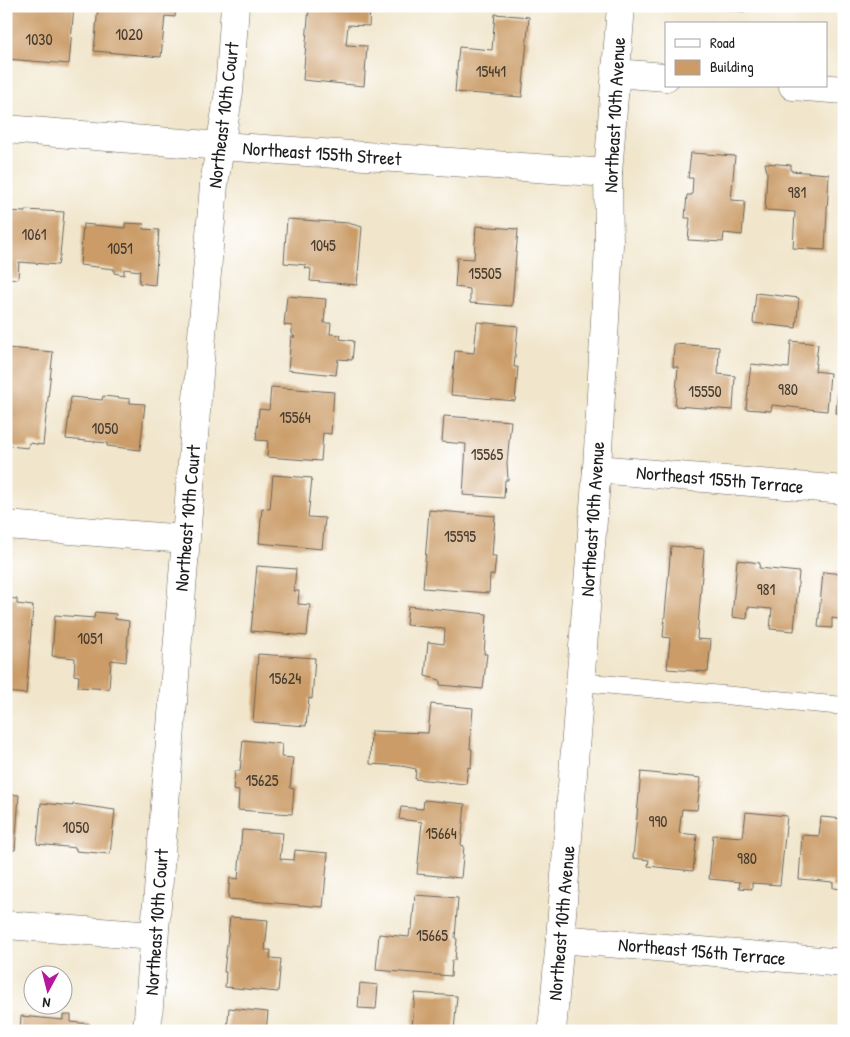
<svg xmlns="http://www.w3.org/2000/svg" width="850" height="1037" font-family="'Patrick Hand',sans-serif">
	<rect width="100%" height="100%" fill="#fff"/>
	<filter id="ink" filterUnits="userSpaceOnUse"><feTurbulence type="fractalNoise" baseFrequency=".02" numOctaves="2"/><feDisplacementMap in="SourceGraphic" scale="10" xChannelSelector="R" yChannelSelector="G"/><feConvolveMatrix kernelMatrix="1 2 1 2 8 2 1 2 1" color-interpolation-filters="sRGB"/></filter>
	<filter id="wash" filterUnits="userSpaceOnUse"><feTurbulence type="fractalNoise" baseFrequency=".0096" numOctaves="4" result="noise"/><feDisplacementMap in="SourceGraphic" scale="20" xChannelSelector="R" yChannelSelector="G"/><feGaussianBlur stdDeviation="1.12" result="paint"/><feColorMatrix in="noise" values="0 0 0 0 0 0 0 0 0 0 0 0 0 0 0 0 0 1.4 0 .05"/><feComposite in="paint" operator="in"/></filter>
	<g filter="url(#wash)">
		<rect width="100%" height="100%" fill="#f1e6cc"/>
		<g id="blocks">
			<g fill="#cb9c68">
				<polygon points="9,6 74,6 69,64 6,59 6,19 8,19"/>
				<polygon points="98,6 154,10 154,6 176,6 175,17 165,16 161,57 94,51"/>
				<polygon points="309,6 370,6 369,26 348,25 346,45 367,46 364,86 303,80"/>
				<polygon points="708,6 746,6 745,12 708,8"/>
				<polygon points="495,14 529,17 522,97 455,92 459,47 492,50"/>
				<polygon points="691,153 735,156 731,200 745,201 742,235 724,233 723,242 688,240 690,218 685,218 687,195 692,195 693,178 688,178"/>
				<polygon points="765,163 791,165 791,171 829,174 825,250 793,248 795,212 765,210 767,173"/>
				<polygon points="25,210 64,212 60,255 58,265 19,262 18,279 6,278 6,211 25,212"/>
				<polygon points="287,219 348,223 362,227 357,285 310,281 311,269 305,268 306,265 284,263"/>
				<polygon points="125,223 144,224 143,229 159,230 155,285 139,283 140,271 124,269 124,275 114,273 114,269 80,265 83,224 125,228"/>
				<polygon points="476,226 518,229 512,306 470,303 470,289 455,287 457,258 474,259"/>
				<polygon points="756,293 799,298 796,328 753,323"/>
				<polygon points="287,296 326,299 324,323 331,323 330,334 341,335 340,339 354,341 352,360 338,359 336,375 288,370 291,337 295,337 292,334 292,326 284,325"/>
				<polygon points="477,322 518,326 514,367 518,367 515,401 451,395 455,351 474,353"/>
				<polygon points="791,341 818,344 815,371 830,373 827,411 772,405 771,411 746,409 751,364 789,368"/>
				<polygon points="674,344 719,347 718,374 735,376 733,410 675,406 678,367 673,367"/>
				<polygon points="7,348 53,352 43,445 29,443 28,448 9,446 9,443 6,443"/>
				<polygon points="841,352 844,352 844,414 836,413"/>
				<polygon points="271,387 334,392 331,434 323,433 321,461 267,457 268,441 256,440 259,409 269,410"/>
				<polygon points="103,396 130,399 130,403 145,404 140,450 107,446 107,443 66,439 71,397 102,400"/>
				<polygon points="444,416 511,421 507,463 508,480 505,480 504,498 463,495 466,444 442,442"/>
				<polygon points="273,475 312,478 308,517 325,518 322,549 259,543 262,508 270,509"/>
				<polygon points="429,510 495,516 492,556 496,556 494,575 490,575 489,593 423,588"/>
				<polygon points="671,546 704,549 697,639 711,640 708,672 667,669 670,638 663,637"/>
				<polygon points="737,560 760,563 759,568 799,572 794,631 770,629 772,609 748,607 747,619 732,617"/>
				<polygon points="257,566 296,569 294,591 299,591 298,604 310,605 307,636 251,631"/>
				<polygon points="823,572 844,574 844,620 832,618 832,628 818,627"/>
				<polygon points="6,598 17,599 17,604 33,606 26,694 6,692"/>
				<polygon points="408,606 487,614 484,654 487,654 483,689 440,685 440,680 425,676 428,642 444,644 445,629 406,625"/>
				<polygon points="95,612 116,614 115,619 129,621 126,662 111,660 109,689 78,687 79,676 74,675 75,658 52,656 55,615 94,618"/>
				<polygon points="258,654 315,658 312,699 309,698 306,726 253,722"/>
				<polygon points="431,704 473,708 470,749 472,749 471,768 468,767 466,784 415,779 416,769 402,766 370,764 371,731 428,733"/>
				<polygon points="243,740 282,744 281,757 293,758 290,788 294,789 292,814 238,810 239,791 233,790 235,771 240,771"/>
				<polygon points="641,772 701,778 697,810 682,809 679,833 697,835 693,871 648,866 649,860 633,858"/>
				<polygon points="6,794 19,795 15,850 6,850"/>
				<polygon points="424,800 465,804 461,845 464,846 461,878 417,874 422,822 399,819 401,807 423,809"/>
				<polygon points="41,803 73,806 73,804 115,810 110,854 76,851 76,848 37,844"/>
				<polygon points="746,812 787,816 780,885 752,883 752,889 739,888 740,882 709,879 713,835 743,837"/>
				<polygon points="821,817 844,819 844,889 833,888 833,882 799,879 802,835 819,836"/>
				<polygon points="242,830 283,833 280,859 294,860 295,850 328,853 323,907 228,899 230,878 238,879"/>
				<polygon points="415,895 458,898 455,938 457,939 455,960 452,960 451,976 376,970 379,934 409,937 410,929 412,929"/>
				<polygon points="230,917 268,920 265,950 271,950 270,958 281,959 278,992 225,987 226,972 224,972"/>
				<polygon points="360,983 378,985 376,1009 358,1008"/>
				<polygon points="415,993 457,996 454,1031 408,1031 408,1026 412,1027"/>
				<polygon points="229,1008 268,1012 266,1031 227,1031"/>
				<polygon points="63,1015 71,1015 71,1022 90,1024 90,1031 20,1031 21,1016 63,1020"/>
			</g>
		</g>
	</g>
	<g filter="url(#ink)">
		<use href="#blocks" fill-opacity="0" stroke="#67635a" stroke-width="1"/>
		<g fill="none" stroke-linecap="round" stroke-linejoin="round">
			<defs>
				<polyline id="service" points="580,682 844,706"/>
				<g id="minor">
					<polyline points="615,73 666,77"/>
					<polyline points="793,86 844,90"/>
					<polyline points="6,129 221,146 608,173"/>
					<polyline points="597,469 844,490"/>
					<polyline points="6,525 185,539"/>
					<polyline points="6,925 154,936"/>
					<polyline points="560,939 844,963"/>
					<polyline points="147,1031 214,184 229,92 235,6"/>
				</g>
				<polyline id="tertiary" points="552,1031 560,939 597,469 609,245 608,173 621,6"/>
			</defs>
			<use href="#service" stroke="#67635a" stroke-width="19"/>
			<use href="#minor" stroke="#67635a" stroke-width="29"/>
			<use href="#tertiary" stroke="#67635a" stroke-width="29"/>
			<use href="#service" stroke="#fff" stroke-width="18"/>
			<use href="#minor" stroke="#fff" stroke-width="28"/>
			<use href="#tertiary" stroke="#fff" stroke-width="28"/>
		</g>
	</g>
	<g text-anchor="middle" dominant-baseline="central" stroke-width="5" stroke-linejoin="round" paint-order="stroke">
		<g font-size="16" fill="#483c2f">
			<text x="129" y="34">1020</text>
			<text x="39" y="39">1030</text>
			<text x="491" y="71">15441</text>
			<text x="797" y="192">981</text>
			<text x="34" y="234">1061</text>
			<text x="323" y="245">1045</text>
			<text x="120" y="248">1051</text>
			<text x="485" y="273">15505</text>
			<text x="788" y="389">980</text>
			<text x="705" y="391">15550</text>
			<text x="295" y="417">15564</text>
			<text x="105" y="428">1050</text>
			<text x="487" y="454">15565</text>
			<text x="460" y="536">15595</text>
			<text x="766" y="589">981</text>
			<text x="90" y="638">1051</text>
			<text x="285" y="678">15624</text>
			<text x="262" y="780">15625</text>
			<text x="658" y="821">990</text>
			<text x="76" y="827">1050</text>
			<text x="441" y="833">15664</text>
			<text x="747" y="858">980</text>
			<text x="432" y="935">15665</text>
		</g>
		<g font-size="19" fill="#1c1c1c" stroke="#fff">
			<text transform="translate(223 115) rotate(-83)">Northeast 10th Court</text>
			<text transform="translate(614 115) rotate(-87)">Northeast 10th Avenue</text>
			<text transform="translate(322 153) rotate(4)">Northeast 155th Street</text>
			<text transform="translate(720 479) rotate(5)">Northeast 155th Terrace</text>
			<text transform="translate(187 518) rotate(-85)">Northeast 10th Court</text>
			<text transform="translate(592 519) rotate(-86)">Northeast 10th Avenue</text>
			<text transform="translate(156 922) rotate(-86)">Northeast 10th Court</text>
			<text transform="translate(561 923) rotate(-85)">Northeast 10th Avenue</text>
			<text transform="translate(702 951) rotate(5)">Northeast 156th Terrace</text>
		</g>
	</g>
	<rect width="850" height="1037" fill="none" stroke="#fff" stroke-width="25"/>
	<rect x="665" y="22" width="162" height="65" fill="#ffffff" stroke="#a4a4a4"/>
	<rect x="675" y="39" width="25" height="8" fill="#ffffff" stroke="#a4a4a4"/>
	<text x="710" y="48" font-size="15" fill="#1c1c1c">Road</text>
	<rect x="675" y="60" width="25" height="15" fill="#cb9c68" stroke="#a4a4a4"/>
	<text x="710" y="72" font-size="15" fill="#1c1c1c">Building</text>
	<g transform="translate(48 990) rotate(187)"><circle r="24" fill="#ffffff" stroke="#a4a4a4"/>
	<path d="M0-4L9 19L0 12L-9 19Z" fill="#b5179e"/>
	<text y="-8" font-size="14" font-weight="bold" text-anchor="middle" fill="#1c1c1c">N</text>
	</g>
</svg>
